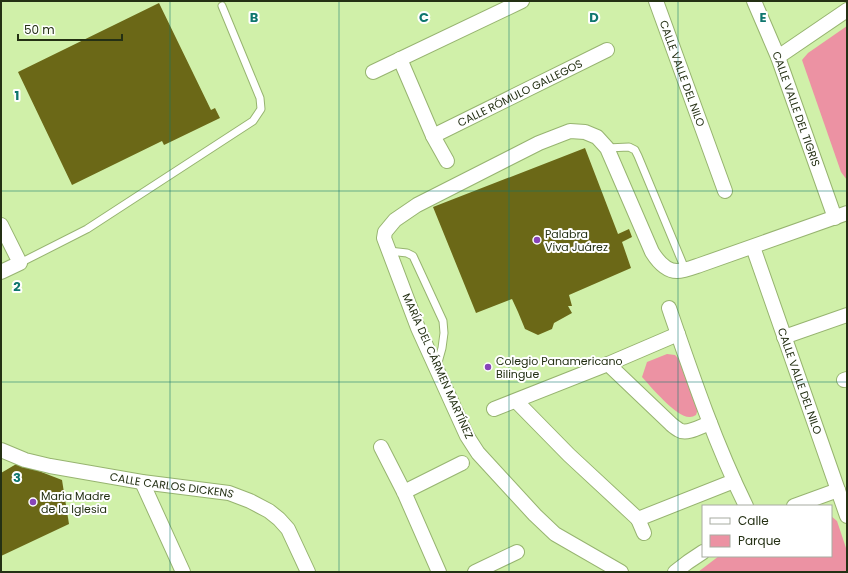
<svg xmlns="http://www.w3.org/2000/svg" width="848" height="573" font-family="Poppins,sans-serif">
	<rect width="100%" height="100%" fill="#d0f0a9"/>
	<g fill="#ec92a3">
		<polygon points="847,26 847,180 841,172 802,60 808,53"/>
		<path d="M667,354l8,1 6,6 17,48 -2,6c-2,1 -4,2 -6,2 -13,1 -39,-30 -48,-40l5,-15z"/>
		<polygon points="831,516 837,521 847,551 847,572 698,572 719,556 831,556"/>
	</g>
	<g fill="#6b6817">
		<polygon points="159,3 211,110 215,108 220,118 164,145 162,141 72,185 18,72"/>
		<polygon points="585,148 618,234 629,229 632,237 622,242 631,268 569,295 572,306 568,306 572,313 554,323 552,329 538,335 525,329 518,312 512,299 476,313 433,207"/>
		<polygon points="18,463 62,480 69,524 1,556 1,473"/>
	</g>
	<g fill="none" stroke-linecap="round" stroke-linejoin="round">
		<defs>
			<g id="service">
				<polyline points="607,148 629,147 635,150 638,156 685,269"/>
				<polyline points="389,251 407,253 413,256 443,321 444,333 442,348 437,366"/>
				<polyline points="20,263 87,229 253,121 261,109 260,98 222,6"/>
			</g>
			<g id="minor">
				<path id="s1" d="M656,1l69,190"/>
				<path id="s2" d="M754,1l24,56 57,161"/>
				<polyline points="778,57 847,10"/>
				<polyline points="400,59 433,136 447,161"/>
				<polyline points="373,72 522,1"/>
				<path id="s3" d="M433,136l174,-86"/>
				<polyline points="1,225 20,263 1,272"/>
				<path id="s4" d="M753,247l94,269"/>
				<path d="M669,308c23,67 46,135 77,198"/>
				<polyline points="784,337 847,315"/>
				<path d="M608,364l63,60c2,2 5,4 8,6 8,5 22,-4 31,-7"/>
				<polyline points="844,380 847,379"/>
				<polyline points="516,401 569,455 638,519 734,481"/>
				<polyline points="494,409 608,364 678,334"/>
				<polyline points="381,447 404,492 439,572"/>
				<path id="s5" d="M1,450l24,10 25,6 92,16 87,11 21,8 19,10 10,8 9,10 20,43"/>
				<polyline points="142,482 183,572"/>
				<polyline points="404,492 462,463"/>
				<polyline points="794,506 838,490"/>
				<polyline points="638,519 644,533"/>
				<polyline points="475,572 517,552"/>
				<path d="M621,572l-66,-38 -20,-19 -57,-62 -11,-17 -49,-108 -34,-90 1,-6 10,-12 22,-15 122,-62 31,-12 15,1 12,5 10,11 45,104c5,8 14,19 25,19 7,0 17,-4 23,-6l147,-52"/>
				<polyline points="675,572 688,562 703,552"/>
			</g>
		</defs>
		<use href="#service" stroke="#97b470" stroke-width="9"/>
		<use href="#minor" stroke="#97b470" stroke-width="16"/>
		<use href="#service" stroke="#fff" stroke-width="7"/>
		<use href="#minor" stroke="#fff" stroke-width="14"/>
	</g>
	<path fill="none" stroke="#0f766e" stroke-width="1" stroke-opacity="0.55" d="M170,1v571M339,1v571M509,1v571M678,1v571M1,191h846M1,382h846"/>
	<g fill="#8744b9" stroke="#fff" stroke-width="1.5">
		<circle cx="537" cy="240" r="4"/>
		<circle cx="488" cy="367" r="4"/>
		<circle cx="33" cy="502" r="4"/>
	</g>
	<g text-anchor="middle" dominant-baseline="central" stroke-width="4" stroke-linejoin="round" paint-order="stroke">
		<g font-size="11" fill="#243014" stroke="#fff">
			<text stroke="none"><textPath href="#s1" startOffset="77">CALLE VALLE DEL NILO</textPath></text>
			<text stroke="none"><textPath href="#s3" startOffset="97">CALLE RÓMULO GALLEGOS</textPath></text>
			<text stroke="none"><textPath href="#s2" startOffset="116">CALLE VALLE DEL TIGRIS</textPath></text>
			<text transform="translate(438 366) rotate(66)">MARÍA DEL CÁRMEN MARTÍNEZ</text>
			<text stroke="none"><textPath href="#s4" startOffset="142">CALLE VALLE DEL NILO</textPath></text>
			<text stroke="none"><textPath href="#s5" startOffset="175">CALLE CARLOS DICKENS</textPath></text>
		</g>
		<g font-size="11" fill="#243014" stroke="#fff" text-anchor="start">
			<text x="545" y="234">Palabra<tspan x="545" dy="13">Viva Juárez</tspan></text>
			<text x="496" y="361">Colegio Panamericano<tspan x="496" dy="13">Bilingue</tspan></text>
			<text x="41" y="496">Maria Madre<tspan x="41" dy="13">de la Iglesia</tspan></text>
		</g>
	</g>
	<g font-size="13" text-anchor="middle" font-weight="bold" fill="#0f766e" stroke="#fff" stroke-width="4" stroke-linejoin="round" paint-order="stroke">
		<text x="254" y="22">B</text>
		<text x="424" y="22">C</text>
		<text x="594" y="22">D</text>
		<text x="763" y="22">E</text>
		<text x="17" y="100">1</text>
		<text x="17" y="291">2</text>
		<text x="17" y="482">3</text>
	</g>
	<rect width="848" height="573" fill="none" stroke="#243014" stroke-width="4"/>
	<rect x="702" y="505" width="130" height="52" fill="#ffffff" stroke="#a7aca1"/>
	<rect x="710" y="518" width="20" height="6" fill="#ffffff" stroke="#a7aca1"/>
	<text x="738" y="525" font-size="12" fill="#243014">Calle</text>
	<rect x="710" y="535" width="20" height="12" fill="#ec92a3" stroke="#a7aca1"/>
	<text x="738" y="545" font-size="12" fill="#243014">Parque</text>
	<path d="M18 34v6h104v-6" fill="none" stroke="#243014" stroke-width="2"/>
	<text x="24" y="34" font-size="12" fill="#243014" stroke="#ffffff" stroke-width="3" paint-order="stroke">50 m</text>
</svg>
